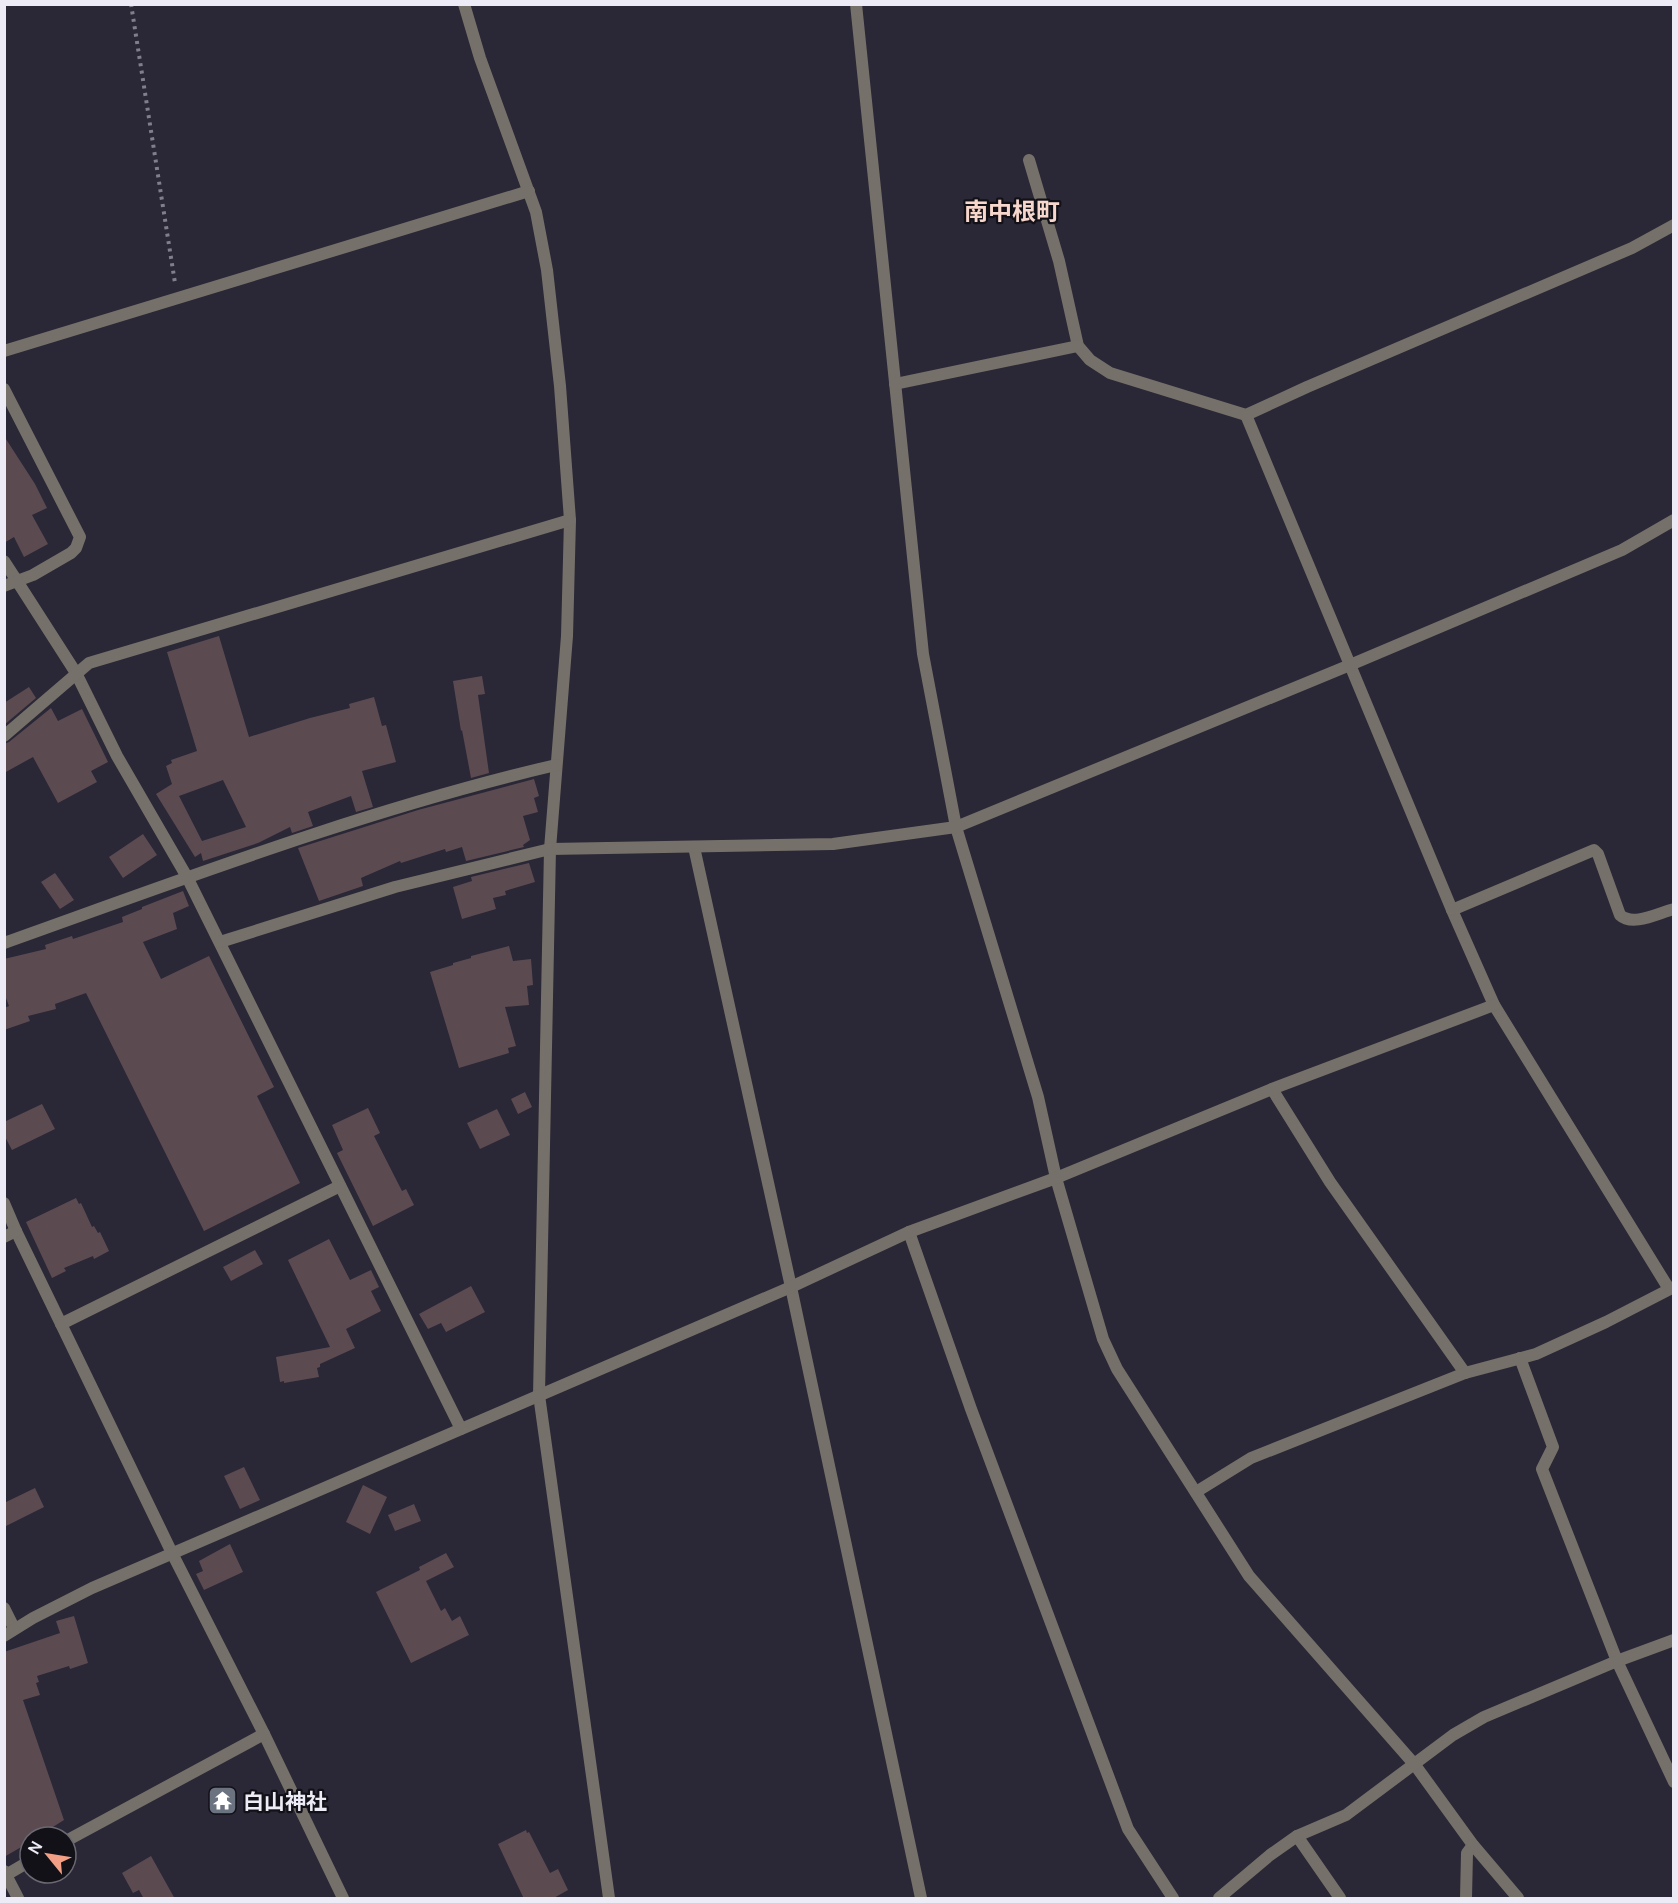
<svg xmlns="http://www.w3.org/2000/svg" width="1678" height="1903" font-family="Manrope,'Noto Sans JP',sans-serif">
	<rect width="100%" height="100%" fill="#2a2736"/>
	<g fill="#5c4a51" fill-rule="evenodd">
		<polygon points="4,436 35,484 47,508 32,515 48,544 24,557 14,537 4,543"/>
		<path d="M219,636l30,101 61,-19 40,-10 -1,-4 25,-7 8,29 4,-1 10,37 -34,9 11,36 -17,5 -5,-16 -43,16 5,14 -21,7 -2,-6 -32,16 -55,18 -2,-8 -6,4 -39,-63 16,-10 -6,-18 6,-3 -1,-3 26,-9 -30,-99zM223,780l23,47 -44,14 -23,-45z"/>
		<polygon points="482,676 485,694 478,695 489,773 471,778 462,730 461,731 453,681"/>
		<polygon points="29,687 36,698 4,725 4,703"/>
		<polygon points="51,708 58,721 82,709 108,762 91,771 97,782 58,803 33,757 4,773 4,744 9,742"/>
		<polygon points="534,779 539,796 534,798 538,812 523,816 530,840 523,845 524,847 466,861 462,847 446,852 445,849 401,863 400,861 361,878 363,886 319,901 298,848 418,810"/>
		<polygon points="143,834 157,855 123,878 109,857"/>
		<polygon points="529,863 535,882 505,891 506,895 493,898 496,909 462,919 453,887 472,881 471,877"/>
		<polygon points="55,873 74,900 60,909 41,882"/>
		<polygon points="183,891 189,906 173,913 177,929 143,942 161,979 209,956 274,1087 257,1096 300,1183 204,1231 86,993 55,1004 56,1009 28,1016 30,1021 4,1030 4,1008 9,1006 4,993 4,959 46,949 45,945 72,936 73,939 123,922 122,917 142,909 142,907"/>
		<polygon points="509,946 513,961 531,959 533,985 527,986 529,1005 505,1007 516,1046 508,1048 509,1053 459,1068 430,972 453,965 453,963 471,958 471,956"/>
		<polygon points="525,1092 532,1107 518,1114 511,1099"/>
		<polygon points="42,1104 55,1129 12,1150 4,1135 4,1122"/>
		<polygon points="368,1108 380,1133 374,1136 402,1191 406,1189 414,1205 373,1226 337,1153 343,1150 332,1125"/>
		<polygon points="497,1109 510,1135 480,1149 467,1123"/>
		<polygon points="76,1198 79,1204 81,1203 92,1227 94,1226 98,1233 100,1232 109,1251 94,1259 93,1256 64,1268 66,1271 52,1278 26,1222"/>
		<polygon points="329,1239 350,1280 371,1270 379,1287 371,1291 381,1311 346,1329 355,1348 320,1364 320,1367 317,1368 319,1377 284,1383 284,1381 280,1382 276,1357 330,1347 288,1260"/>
		<polygon points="255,1250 263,1264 231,1281 223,1267"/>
		<polygon points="471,1286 485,1312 446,1332 441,1323 428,1329 419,1314"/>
		<polygon points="244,1467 260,1500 240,1509 224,1476"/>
		<polygon points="363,1485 387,1497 370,1534 346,1522"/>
		<polygon points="35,1488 44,1507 4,1527 4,1503"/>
		<polygon points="414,1504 421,1521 395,1531 388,1515"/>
		<polygon points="230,1544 243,1572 204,1590 196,1574 203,1571 199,1561"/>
		<polygon points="446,1553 454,1567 426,1581 441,1611 445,1608 452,1621 460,1616 469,1635 411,1663 376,1592 420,1570 419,1567"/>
		<polygon points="74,1616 88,1663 70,1669 69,1666 37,1676 39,1682 36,1683 40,1695 23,1700 64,1820 37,1837 30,1837 30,1842 4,1857 4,1652 60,1633 56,1621"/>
		<polygon points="526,1830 527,1833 529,1832 550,1873 558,1869 568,1890 552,1899 524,1899 498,1844"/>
		<polygon points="151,1856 175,1899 144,1899 139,1890 133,1893 122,1873"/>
	</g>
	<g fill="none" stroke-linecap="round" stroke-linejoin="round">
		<polyline stroke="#827f8c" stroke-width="4" stroke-dasharray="3 4.5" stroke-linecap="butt" points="131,4 175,283"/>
		<g stroke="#757069" stroke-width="12">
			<polyline points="464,4 480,58 536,212 547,270 560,386 570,520 567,636 550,849 539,1395 609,1898"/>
			<polyline points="856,4 923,654 956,827 1038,1097 1056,1178 1103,1339 1117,1369 1249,1576 1415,1765 1473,1845 1518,1898"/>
			<polyline points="1029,160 1059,261 1078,346 1090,360 1110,373 1246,415 1307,387 1632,248 1674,225"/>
			<polyline points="4,351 529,191"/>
			<polyline points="895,384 1078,346"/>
			<polyline points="4,389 80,537 76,548 71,553 33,575 17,581 4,561"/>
			<polyline points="1246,415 1452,910 1494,1005 1669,1289"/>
			<polyline points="4,586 17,581 76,673 117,756 187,877 461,1429"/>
			<polyline points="4,736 89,663 570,520"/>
			<polyline points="694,847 791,1287 921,1898"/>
			<path d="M1452,910l142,-60 4,4 22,61c13,12 38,-2 54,-6"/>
			<polyline points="220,942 395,887 550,849 833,844 956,827 1350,665 1622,550 1674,520"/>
			<path d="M4,943c182,-65 364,-134 552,-178"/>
			<polyline points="1272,1089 1330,1182 1465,1373"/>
			<polyline points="4,1203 16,1231 172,1553 264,1734 343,1898"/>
			<polyline points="909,1232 971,1409 1128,1829 1173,1898"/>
			<polyline points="4,1237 16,1231"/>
			<polyline points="61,1324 340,1186"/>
			<polyline points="1520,1358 1553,1447 1542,1469 1617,1661 1674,1782"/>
			<polyline points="1196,1492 1251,1458 1465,1373 1536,1354 1606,1322 1674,1287"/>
			<polyline points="4,1608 14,1628"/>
			<polyline points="4,1636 33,1618 92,1588 791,1287 909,1232 1056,1178 1272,1089 1494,1005"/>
			<polyline points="1297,1836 1340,1898"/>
			<polyline points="66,1841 264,1734"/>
			<polyline points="4,1871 18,1898"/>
			<polyline points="6,1875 30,1861"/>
			<polyline points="1219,1898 1270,1855 1297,1836 1346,1815 1453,1735 1484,1717 1617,1661 1674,1640"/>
			<polyline points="1466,1898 1467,1853 1473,1845"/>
		</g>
	</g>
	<defs>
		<symbol id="temple-square" viewBox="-11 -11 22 22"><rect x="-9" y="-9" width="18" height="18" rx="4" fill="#6b7280" stroke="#121118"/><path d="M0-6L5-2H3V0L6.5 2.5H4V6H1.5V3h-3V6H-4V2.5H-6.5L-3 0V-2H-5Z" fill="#fff"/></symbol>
	</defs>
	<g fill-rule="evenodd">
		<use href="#temple-square" x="206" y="1784" width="33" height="33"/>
	</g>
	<g text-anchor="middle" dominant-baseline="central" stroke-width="4.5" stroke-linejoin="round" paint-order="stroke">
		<g font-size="21" font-weight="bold" fill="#edebf5" stroke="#121118" text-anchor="start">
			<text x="243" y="1801">白山神社</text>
		</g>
		<g font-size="24" font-weight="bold" fill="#f7d6cc" stroke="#121118">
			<text x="1012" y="210">南中根町</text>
		</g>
	</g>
	<rect width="1678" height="1903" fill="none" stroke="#edebf5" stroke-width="12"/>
	<g transform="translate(48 1855) rotate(300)"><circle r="28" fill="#121118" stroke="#6a6870" stroke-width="1.5"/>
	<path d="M0-4.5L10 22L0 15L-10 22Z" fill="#f39f85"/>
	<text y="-9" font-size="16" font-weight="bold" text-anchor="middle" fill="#edebf5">N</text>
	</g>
</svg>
